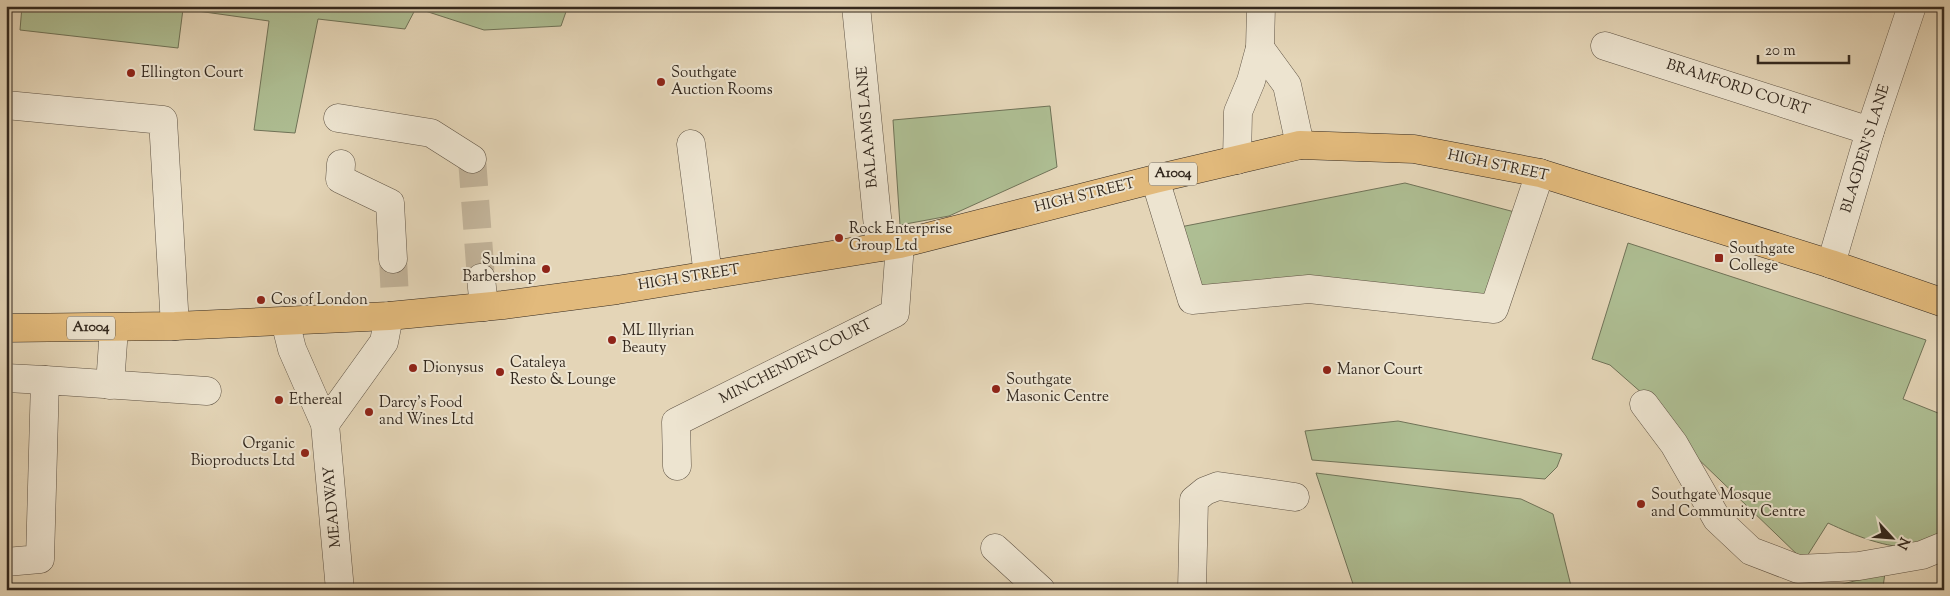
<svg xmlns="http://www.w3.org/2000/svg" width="1950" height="596" font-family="'Sorts Mill Goudy',serif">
	<rect width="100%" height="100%" fill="#e4d5b7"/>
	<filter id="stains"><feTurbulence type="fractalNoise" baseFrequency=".004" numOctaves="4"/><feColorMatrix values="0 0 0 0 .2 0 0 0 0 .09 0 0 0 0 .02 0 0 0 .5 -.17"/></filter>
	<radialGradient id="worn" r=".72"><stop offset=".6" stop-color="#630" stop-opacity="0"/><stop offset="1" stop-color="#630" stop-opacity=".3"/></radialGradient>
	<g fill="#aebe93" stroke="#707358">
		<polygon points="22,6 568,6 561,26 484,30 416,8 405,29 318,19 295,133 254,130 269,21 183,9 178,48 20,30"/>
		<polygon points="1050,106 1057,167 949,216 900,225 893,120"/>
		<polygon points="1405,183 1526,215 1494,309 1309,289 1192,300 1170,229"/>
		<path d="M1628,243l298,97 -23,59 40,16 -3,8 4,2v116c-8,2 -18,7 -27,7 -32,0 -61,-12 -89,-25l-24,38 -112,-108 -41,-52 -41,-36 -18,-6z"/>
		<polygon points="1398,421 1562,454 1557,467 1545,479 1312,460 1305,431"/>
		<polygon points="1316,473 1521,499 1553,514 1572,590 1355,590"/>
		<polygon points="1885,573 1883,587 1880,590 1820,590"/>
	</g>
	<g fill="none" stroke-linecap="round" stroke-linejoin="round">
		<g stroke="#c1b298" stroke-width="28" stroke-dasharray="28 14" stroke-linecap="butt">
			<polyline points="472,159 481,278"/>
			<polyline points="393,259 395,299"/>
		</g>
		<defs>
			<g id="minor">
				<polyline points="856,6 880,247"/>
				<polyline points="1605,46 1870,131"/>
				<polyline points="1260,48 1287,85 1300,145"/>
				<polyline points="6,105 163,120 175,326"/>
				<polyline points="338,118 431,133 472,159"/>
				<polyline points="691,144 708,275"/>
				<polyline points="1237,160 1238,112 1251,81 1260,48 1261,6"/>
				<polyline points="341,164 340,179 390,203 393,259"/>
				<polyline points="1155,179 1192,300 1309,289 1494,309 1540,173"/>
				<polyline points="1831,264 1870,131 1912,6"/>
				<polyline points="481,278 484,307"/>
				<polyline points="285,321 292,349 325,424 340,590"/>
				<polyline points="6,378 45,380"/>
				<polyline points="110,385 114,328"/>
				<polyline points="1644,404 1674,444 1717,519 1751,551 1798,569 1859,566 1922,555 1944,546"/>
				<polyline points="325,424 384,342 389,316"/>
				<polyline points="677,466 676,422 895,313 900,244"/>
				<polyline points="995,548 1041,590"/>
				<polyline points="6,562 40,559 45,380 207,391"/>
				<polyline points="1192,590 1194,500 1205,491 1218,486 1295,497"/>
			</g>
			<polyline id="major" points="6,328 175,326 389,316 503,305 617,290 900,244 1155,179 1300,145 1414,149 1540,173 1831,264 1944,303"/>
		</defs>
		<use href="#minor" stroke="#5f5344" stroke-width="29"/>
		<use href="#major" stroke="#33281e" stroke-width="29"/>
		<use href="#minor" stroke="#ede4d0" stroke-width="28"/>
		<use href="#major" stroke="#e2ba7c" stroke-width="28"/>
	</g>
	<g fill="#8f2418" stroke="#ede4d0" stroke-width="2">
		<circle cx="131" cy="73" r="5"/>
		<circle cx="661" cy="82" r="5"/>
		<circle cx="839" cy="238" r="5"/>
		<rect x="1714" y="253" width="10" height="10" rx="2.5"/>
		<circle cx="546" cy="269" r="5"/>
		<circle cx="261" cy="300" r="5"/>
		<circle cx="612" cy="340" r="5"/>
		<circle cx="413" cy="368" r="5"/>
		<circle cx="1327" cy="370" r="5"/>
		<circle cx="500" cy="372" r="5"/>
		<circle cx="996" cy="389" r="5"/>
		<circle cx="279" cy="400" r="5"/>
		<circle cx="369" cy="412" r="5"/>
		<circle cx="305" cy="453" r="5"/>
		<circle cx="1641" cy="504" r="5"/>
	</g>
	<g text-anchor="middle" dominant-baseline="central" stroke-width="4" stroke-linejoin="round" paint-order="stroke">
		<g fill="#ede4d0" stroke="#6b6053" stroke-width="1">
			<rect x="1149" y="162.5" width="48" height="23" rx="4"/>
			<rect x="67" y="316.5" width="48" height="23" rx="4"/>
		</g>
		<g font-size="14" font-weight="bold" fill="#33281e">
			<text x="1173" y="174">A1004</text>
			<text x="91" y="328">A1004</text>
		</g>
		<g font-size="15" fill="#33281e" stroke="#ede4d0" text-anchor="start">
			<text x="141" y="73">Ellington Court</text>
			<text x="671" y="73">Southgate<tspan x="671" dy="17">Auction Rooms</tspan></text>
			<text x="849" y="229">Rock Enterprise<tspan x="849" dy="17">Group Ltd</tspan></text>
			<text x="1729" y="249">Southgate<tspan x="1729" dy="17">College</tspan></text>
			<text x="536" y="260" text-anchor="end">Sulmina<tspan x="536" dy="17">Barbershop</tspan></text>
			<text x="271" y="300">Cos of London</text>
			<text x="622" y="331">ML Illyrian<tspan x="622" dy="17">Beauty</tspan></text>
			<text x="510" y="363">Cataleya<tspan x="510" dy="17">Resto &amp; Lounge</tspan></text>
			<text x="423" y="368">Dionysus</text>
			<text x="1337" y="370">Manor Court</text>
			<text x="1006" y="380">Southgate<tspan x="1006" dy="17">Masonic Centre</tspan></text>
			<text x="289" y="400">Ethereal</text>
			<text x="379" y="403">Darcy's Food<tspan x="379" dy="17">and Wines Ltd</tspan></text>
			<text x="295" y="444" text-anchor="end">Organic<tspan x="295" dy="17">Bioproducts Ltd</tspan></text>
			<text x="1651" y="495">Southgate Mosque<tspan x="1651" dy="17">and Community Centre</tspan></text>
		</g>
		<g font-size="15" fill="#33281e" stroke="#ede4d0">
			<text transform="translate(1738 88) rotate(18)">BRAMFORD COURT</text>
			<text transform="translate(868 127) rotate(-95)">BALAAMS LANE</text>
			<text transform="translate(1866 149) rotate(-73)">BLAGDEN'S LANE</text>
			<text transform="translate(1498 166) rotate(12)">HIGH STREET</text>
			<text transform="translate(1085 196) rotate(-14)">HIGH STREET</text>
			<text transform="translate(689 278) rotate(-9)">HIGH STREET</text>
			<text transform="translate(796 362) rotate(-27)">MINCHENDEN COURT</text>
			<text transform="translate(333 507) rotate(-95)">MEADWAY</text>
		</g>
	</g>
	<rect width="1950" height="596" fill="none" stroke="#e4d5b7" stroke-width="25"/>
	<rect x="8" y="8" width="1935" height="581" fill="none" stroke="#33281e" stroke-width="2.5"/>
	<rect x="12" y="12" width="1925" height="571" fill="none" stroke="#33281e"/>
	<g transform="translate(1892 538) rotate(116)" stroke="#ede4d0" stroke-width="4" paint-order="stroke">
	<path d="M0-4L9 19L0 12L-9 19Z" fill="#33281e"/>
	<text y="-8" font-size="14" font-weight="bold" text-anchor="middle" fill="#33281e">N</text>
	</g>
	<path d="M1758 55v8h91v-8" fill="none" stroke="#33281e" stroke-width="2.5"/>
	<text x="1765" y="55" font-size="15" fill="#33281e" stroke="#ede4d0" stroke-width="4" paint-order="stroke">20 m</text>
	<rect width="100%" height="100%" filter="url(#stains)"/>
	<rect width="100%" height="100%" fill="url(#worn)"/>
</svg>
